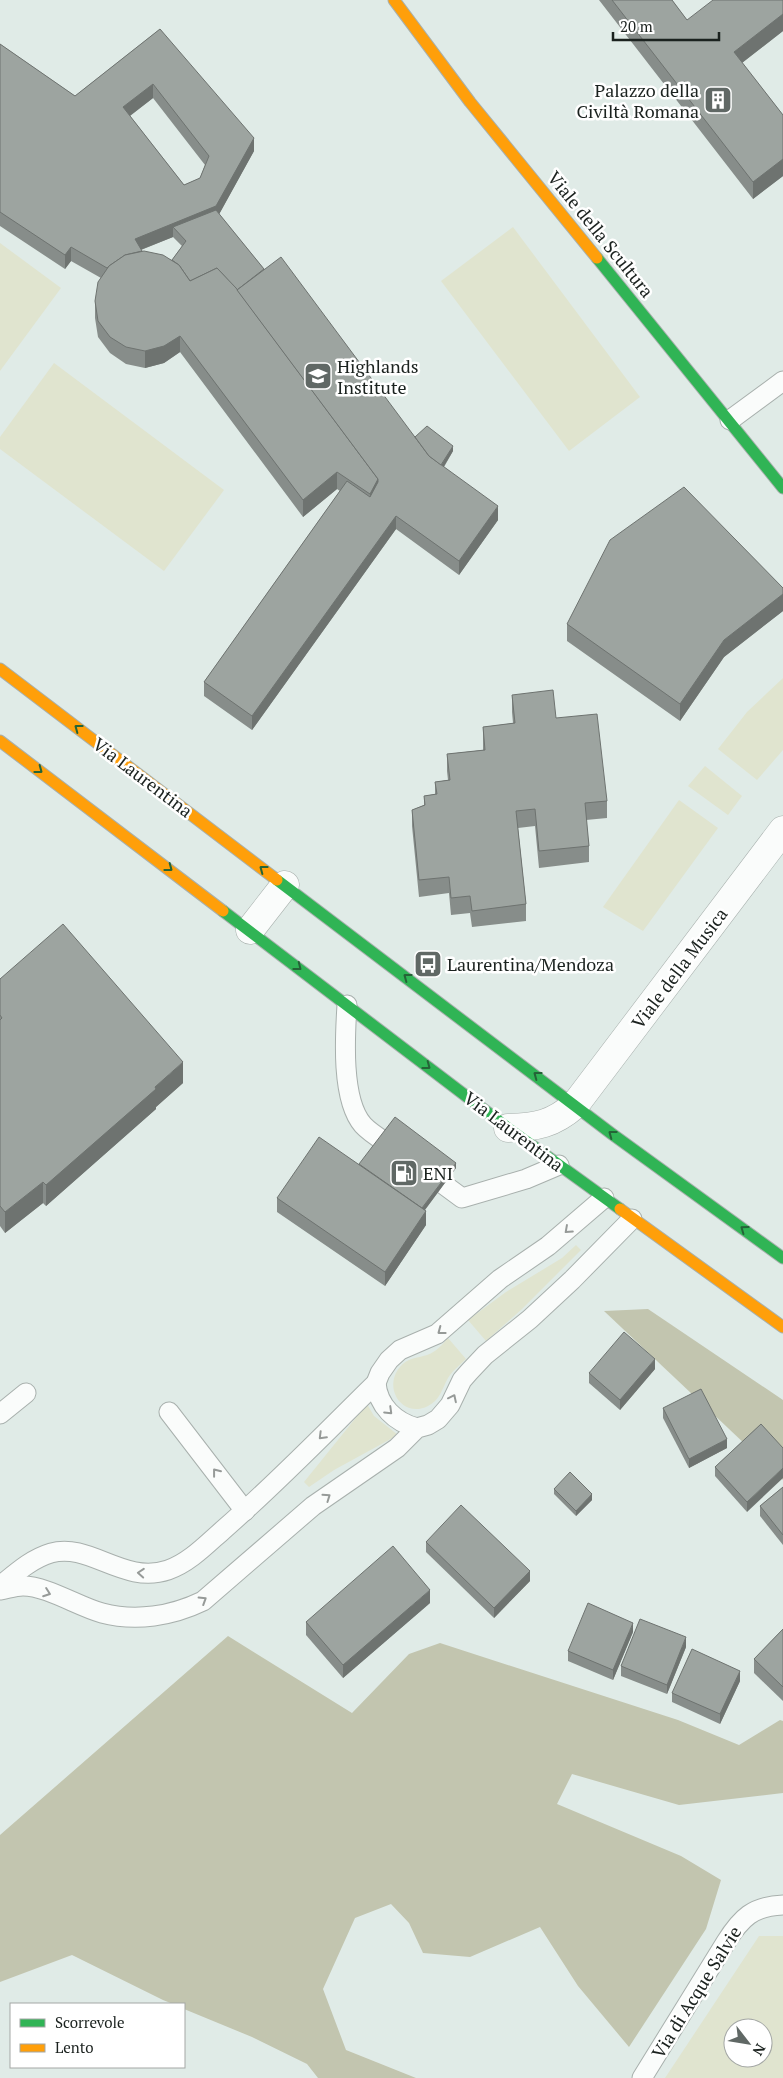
<svg xmlns="http://www.w3.org/2000/svg" width="783" height="2078" font-family="'PT Serif',serif">
	<rect width="100%" height="100%" fill="#e0ebe7"/>
	<g fill="#e0e4cf" fill-rule="evenodd">
		<polygon points="513,227 640,397 569,451 441,281"/>
		<polygon points="0,243 61,288 0,371"/>
		<polygon points="54,363 224,490 164,571 0,449 0,437"/>
		<polygon points="783,678 783,750 757,780 718,749 747,712"/>
		<polygon points="705,766 742,796 728,815 688,786"/>
		<polygon points="679,800 718,828 643,931 603,907"/>
		<polygon points="576,1245 581,1250 522,1309 486,1341 468,1320 506,1292 562,1258"/>
		<path d="M448,1338l18,21c-6,6 -14,12 -18,19 -6,11 -8,22 -20,28 -25,13 -46,-18 -28,-39 7,-9 17,-9 27,-12 9,-3 15,-10 21,-17z"/>
		<polygon points="367,1404 374,1416 398,1435 334,1470 309,1487 304,1482"/>
		<path d="M759,1936h24v142h-118zM733,2028h30v30h-30z"/>
	</g>
	<g fill="#c2c5af">
		<polygon points="648,1309 783,1400 783,1480 604,1311"/>
		<polygon points="228,1636 352,1713 409,1654 440,1643 678,1720 739,1745 780,1720 783,1721 783,1793 679,1805 572,1774 557,1804 681,1856 721,1880 706,1929 629,2047 578,1986 540,1927 470,1957 423,1953 409,1923 391,1904 355,1918 323,1989 346,2050 416,2078 318,2078 307,2064 252,2037 184,2009 184,2004 173,2004 163,2000 72,1955 0,1982 0,1835"/>
	</g>
	<g fill="none" stroke-linecap="round" stroke-linejoin="round">
		<defs>
			<g id="lane">
				<polyline points="730,420 783,381"/>
				<path d="M347,1005c-2,31 -6,95 16,120 9,10 25,18 37,27"/>
				<polyline points="424,1170 462,1198 526,1179 559,1165"/>
				<path d="M376,1383c2,23 19,39 41,45"/>
				<polyline points="169,1412 245,1511"/>
				<polyline points="0,1414 26,1393"/>
				<path d="M0,1586c16,-13 31,-27 51,-33 39,-11 72,32 117,17 21,-7 39,-26 55,-40 53,-46 103,-98 153,-147l4,-10 9,-13 11,-10 37,-16 63,-55 48,-33 56,-48"/>
				<path d="M0,1590c7,-1 15,-4 23,-4 24,0 56,21 79,27 34,9 70,3 101,-12l110,-95 84,-58 20,-20 11,-3 10,-6 12,-14 12,-25 7,-8 16,-17 45,-36 42,-39 60,-61"/>
				<path d="M642,2078l84,-136c15,-24 27,-36 57,-37"/>
			</g>
			<g id="street">
				<polyline points="250,930 285,885"/>
				<path d="M508,1128c29,-1 45,-4 67,-23l208,-275"/>
			</g>
			<g id="fast">
				<polyline points="597,258 783,488"/>
				<polyline points="277,880 612,1134 783,1258"/>
				<polyline points="223,911 508,1128 620,1209"/>
			</g>
			<g id="slow">
				<polyline points="394,0 470,102 597,258"/>
				<polyline points="0,669 277,880"/>
				<polyline points="0,741 223,911"/>
				<polyline points="620,1209 783,1327"/>
			</g>
		</defs>
		<use href="#lane" stroke="#a8b0ad" stroke-width="21"/>
		<use href="#street" stroke="#a8b0ad" stroke-width="29"/>
		<use href="#fast" stroke="#a8b0ad" stroke-width="13"/>
		<use href="#slow" stroke="#a8b0ad" stroke-width="13"/>
		<use href="#lane" stroke="#fafcfb" stroke-width="19"/>
		<use href="#street" stroke="#fafcfb" stroke-width="28"/>
		<use href="#fast" stroke="#30b455" stroke-width="11"/>
		<use href="#slow" stroke="#ff9f0a" stroke-width="11"/>
	</g>
	<g fill="#878d8a" fill-rule="evenodd">
		<polygon points="599,0 672,0 687,20 783,0 783,31 742,63 783,115 783,176 753,199"/>
		<path d="M160,29l94,122 -35,63 45,55 151,168 38,14 -9,16 54,53 -39,55 -63,-46 -144,201 -48,-34v-14l136,-191 -3,-2 -34,28 -123,-165 -16,11 -19,5 -19,-4 -16,-11 -12,-16 -3,-19v-17l6,-23 -30,-17 -6,8 -65,-43v-182l75,52zM153,98l52,67 -5,13 -16,7 -54,-69zM173,237l9,9 -10,14 -30,-9 -1,-1z"/>
		<polygon points="783,588 783,611 724,657 680,721 567,641 567,624"/>
		<polygon points="512,695 556,718 607,801 607,818 586,820 589,846 589,862 539,868 535,826 518,828 526,904 526,921 472,927 470,913 451,915 449,893 419,897 412,826 412,810 424,805 424,796 435,794 435,782 448,780 447,771 447,754 483,750 483,727 513,723 512,712"/>
		<polygon points="0,979 183,1083 156,1107 156,1109 46,1206 43,1203 5,1233 0,1226"/>
		<polygon points="359,1164 456,1168 425,1210 426,1225 385,1286 277,1212 277,1198"/>
		<polygon points="655,1369 620,1410 589,1383 589,1373"/>
		<polygon points="663,1408 727,1448 689,1468 663,1418"/>
		<polygon points="761,1424 747,1512 715,1476 715,1467"/>
		<polygon points="783,1487 783,1545 760,1516 760,1506"/>
		<polygon points="554,1489 592,1500 576,1516 554,1494"/>
		<polygon points="426,1542 530,1581 494,1618 426,1552"/>
		<polygon points="430,1603 343,1678 306,1635 306,1622"/>
		<polygon points="783,1629 783,1701 754,1673 754,1659"/>
		<polygon points="633,1632 613,1680 568,1661 568,1651"/>
		<polygon points="686,1647 667,1694 621,1676 621,1666"/>
		<polygon points="740,1681 720,1724 672,1702 672,1693"/>
	</g>
	<g fill="#6e7370">
		<polygon points="783,14 783,31 734,69 734,52"/>
		<polygon points="153,84 153,98 123,121 123,107"/>
		<polygon points="254,138 254,151 216,220 173,227 173,237 135,252 135,239"/>
		<polygon points="783,159 783,176 753,199 753,182"/>
		<polygon points="71,247 71,261 65,269 65,255"/>
		<polygon points="180,336 180,352 164,363 145,368 145,351"/>
		<polygon points="453,446 453,451 438,476 438,471"/>
		<polygon points="337,472 337,489 303,517 303,500"/>
		<polygon points="378,479 378,496 370,511 370,494"/>
		<polygon points="498,506 498,520 459,575 459,561"/>
		<polygon points="396,516 396,529 252,730 252,716"/>
		<polygon points="783,594 783,611 724,657 680,721 680,704 724,640"/>
		<polygon points="183,1062 183,1083 156,1107 156,1109 46,1206 46,1185"/>
		<polygon points="456,1163 456,1168 418,1219 418,1214"/>
		<polygon points="43,1182 43,1203 5,1233 5,1212"/>
		<polygon points="426,1211 426,1225 385,1286 385,1272"/>
		<polygon points="655,1359 655,1369 620,1410 620,1400"/>
		<polygon points="727,1439 727,1448 689,1468 689,1459"/>
		<polygon points="783,1468 783,1478 747,1512 747,1502"/>
		<polygon points="592,1494 592,1500 576,1516 576,1511"/>
		<polygon points="530,1571 530,1581 494,1618 494,1608"/>
		<polygon points="430,1590 430,1603 343,1678 343,1665"/>
		<polygon points="633,1623 633,1632 613,1680 613,1670"/>
		<polygon points="686,1637 686,1647 667,1694 667,1685"/>
		<polygon points="740,1671 740,1681 720,1724 720,1714"/>
	</g>
	<g fill="#9da4a0" stroke="#6e7370" fill-rule="evenodd">
		<polygon points="612,0 672,0 687,20 713,0 783,0 783,14 734,52 783,115 783,159 753,182"/>
		<path d="M160,29l94,109 -38,68 -81,33 7,12 -17,4 -16,11 -2,2 -36,-21 -6,8 -65,-43v-168l75,52zM153,84l56,72 -9,22 -16,7 -61,-78z"/>
		<polygon points="216,210 264,269 237,290 217,268 190,281 179,265 172,260 186,241 173,227"/>
		<polygon points="144,251 163,255 179,265 190,281 217,268 236,288 378,479 370,494 337,472 303,500 180,336 164,346 145,351 126,347 110,337 98,321 95,301 98,282 109,266 125,255"/>
		<polygon points="281,257 429,456 498,506 459,561 396,516 252,716 204,682 347,481 370,497 378,482 378,479 237,290"/>
		<polygon points="427,426 453,446 441,465 429,456 415,437"/>
		<polygon points="684,487 783,588 783,594 724,640 680,704 567,624 610,540"/>
		<polygon points="553,690 556,718 597,714 607,801 585,803 589,846 539,851 535,809 516,811 526,904 472,911 470,896 451,898 449,877 419,880 412,810 425,805 424,796 437,794 435,782 450,780 447,754 485,750 483,727 515,723 512,695"/>
		<polygon points="63,924 183,1062 155,1087 156,1089 46,1185 43,1182 5,1212 0,1206 0,1020 2,1018 0,1015 0,979"/>
		<polygon points="395,1117 456,1163 422,1208 359,1164"/>
		<polygon points="319,1137 426,1211 385,1272 277,1198"/>
		<polygon points="624,1332 655,1359 620,1400 589,1373"/>
		<polygon points="701,1389 727,1439 689,1459 663,1408"/>
		<polygon points="761,1424 783,1448 783,1468 747,1502 715,1467"/>
		<polygon points="570,1472 592,1494 576,1511 554,1489"/>
		<polygon points="783,1487 783,1535 760,1506"/>
		<polygon points="461,1505 530,1571 494,1608 426,1542"/>
		<polygon points="393,1546 430,1590 343,1665 306,1622"/>
		<polygon points="588,1603 633,1623 613,1670 568,1651"/>
		<polygon points="640,1619 686,1637 667,1685 621,1666"/>
		<polygon points="783,1629 783,1687 754,1659"/>
		<polygon points="692,1649 740,1671 720,1714 672,1693"/>
	</g>
	<defs><path id="oneway-chevron" d="M-2-3.5L2.5 0L-2 3.5" fill="none" stroke-width="1.6" stroke-linecap="round" stroke-linejoin="round" transform="scale(1.25)"/></defs>
	<g stroke="#246437">
		<use href="#oneway-chevron" transform="translate(78 728) rotate(-143)"/>
		<use href="#oneway-chevron" transform="translate(39 770) rotate(37)"/>
		<use href="#oneway-chevron" transform="translate(169 868) rotate(37)"/>
		<use href="#oneway-chevron" transform="translate(263 869) rotate(-143)"/>
		<use href="#oneway-chevron" transform="translate(298 967) rotate(38)"/>
		<use href="#oneway-chevron" transform="translate(407 977) rotate(-143)"/>
		<use href="#oneway-chevron" transform="translate(427 1066) rotate(37)"/>
		<use href="#oneway-chevron" transform="translate(537 1075) rotate(-143)"/>
		<use href="#oneway-chevron" transform="translate(612 1134) rotate(-143)"/>
		<use href="#oneway-chevron" transform="translate(744 1229) rotate(-144)"/>
	</g>
	<g stroke="#969a98">
		<use href="#oneway-chevron" transform="translate(568 1230) rotate(138)"/>
		<use href="#oneway-chevron" transform="translate(441 1331) rotate(143)"/>
		<use href="#oneway-chevron" transform="translate(453 1398) rotate(-64)"/>
		<use href="#oneway-chevron" transform="translate(389 1411) rotate(44)"/>
		<use href="#oneway-chevron" transform="translate(322 1436) rotate(135)"/>
		<use href="#oneway-chevron" transform="translate(216 1472) rotate(-128)"/>
		<use href="#oneway-chevron" transform="translate(327 1497) rotate(-35)"/>
		<use href="#oneway-chevron" transform="translate(141 1573) rotate(-176)"/>
		<use href="#oneway-chevron" transform="translate(47 1593) rotate(20)"/>
		<use href="#oneway-chevron" transform="translate(203 1600) rotate(-32)"/>
	</g>
	<defs>
		<symbol id="building-square" viewBox="-11 -11 22 22"><rect x="-9" y="-9" width="18" height="18" rx="4" fill="#606865" stroke="#fff"/><path d="M-4-6H4V6H1V3H-1V6H-4ZM-2.5-4.3h1.7v1.8h-1.7ZM.8-4.3h1.7v1.8H.8ZM-2.5-1h1.7V.8h-1.7ZM.8-1h1.7V.8H.8Z" fill="#fff"/></symbol>
		<symbol id="school-square" viewBox="-11 -11 22 22"><rect x="-9" y="-9" width="18" height="18" rx="4" fill="#606865" stroke="#fff"/><path d="M0-5L7-2L0 1L-7-2ZM-4 1L0 2.5L4 1V4Q0 6-4 4Z" fill="#fff"/></symbol>
		<symbol id="bus-square" viewBox="-11 -11 22 22"><rect x="-9" y="-9" width="18" height="18" rx="4" fill="#606865" stroke="#fff"/><path d="M-5-6H5V4H4V6H2V4H-2V6H-4V4H-5ZM-3.5-4V0h7V-4ZM-3.5 1.2v1.5H-2V1.2ZM2 1.2v1.5H3.5V1.2Z" fill="#fff"/></symbol>
		<symbol id="fuel-square" viewBox="-11 -11 22 22"><rect x="-9" y="-9" width="18" height="18" rx="4" fill="#606865" stroke="#fff"/><path d="M-5.5-6h7V0h2V4h1.3V-2.5L3-4.5l.8-.8L6-3V5H2.5V1h-1V6h-7ZM-4.2-4.7v3.2H.2V-4.7Z" fill="#fff"/></symbol>
	</defs>
	<g fill-rule="evenodd">
		<use href="#building-square" x="702" y="84" width="32" height="32"/>
		<use href="#school-square" x="302" y="360" width="32" height="32"/>
		<use href="#bus-square" x="412" y="948" width="32" height="32"/>
		<use href="#fuel-square" x="388" y="1157" width="32" height="32"/>
	</g>
	<g text-anchor="middle" dominant-baseline="central" stroke-width="5" stroke-linejoin="round" paint-order="stroke">
		<g font-size="18" fill="#1b221f" stroke="#fff" text-anchor="start">
			<text x="699" y="90" text-anchor="end">Palazzo della<tspan x="699" dy="21">Civiltà Romana</tspan></text>
			<text x="337" y="366">Highlands<tspan x="337" dy="21">Institute</tspan></text>
			<text x="447" y="964">Laurentina/Mendoza</text>
			<text x="423" y="1173">ENI</text>
		</g>
		<g font-size="18" fill="#1b221f" stroke="#fff">
			<text transform="translate(601 234) rotate(51)">Viale della Scultura</text>
			<text transform="translate(143 777) rotate(37)">Via Laurentina</text>
			<text transform="translate(679 968) rotate(-53)">Viale della Musica</text>
			<text transform="translate(514 1131) rotate(37)">Via Laurentina</text>
			<text transform="translate(696 1992) rotate(-58)">Via di Acque Salvie</text>
		</g>
	</g>
	<rect x="10" y="2003" width="175" height="65" fill="#ffffff" stroke="#a4a7a5"/>
	<rect x="20" y="2019" width="25" height="8" fill="#30b455" stroke="#a4a7a5"/>
	<text x="55" y="2028" font-size="15" fill="#1b221f">Scorrevole</text>
	<rect x="20" y="2044" width="25" height="8" fill="#ff9f0a" stroke="#a4a7a5"/>
	<text x="55" y="2053" font-size="15" fill="#1b221f">Lento</text>
	<g transform="translate(748 2043) rotate(121)"><circle r="24" fill="#ffffff" stroke="#a4a7a5"/>
	<path d="M0-4L9 19L0 12L-9 19Z" fill="#606865"/>
	<text y="-8" font-size="14" font-weight="bold" text-anchor="middle" fill="#1b221f">N</text>
	</g>
	<path d="M613 32v8h106v-8" fill="none" stroke="#1b221f" stroke-width="2.5"/>
	<text x="620" y="32" font-size="15" fill="#1b221f" stroke="#ffffff" stroke-width="4" paint-order="stroke">20 m</text>
</svg>
